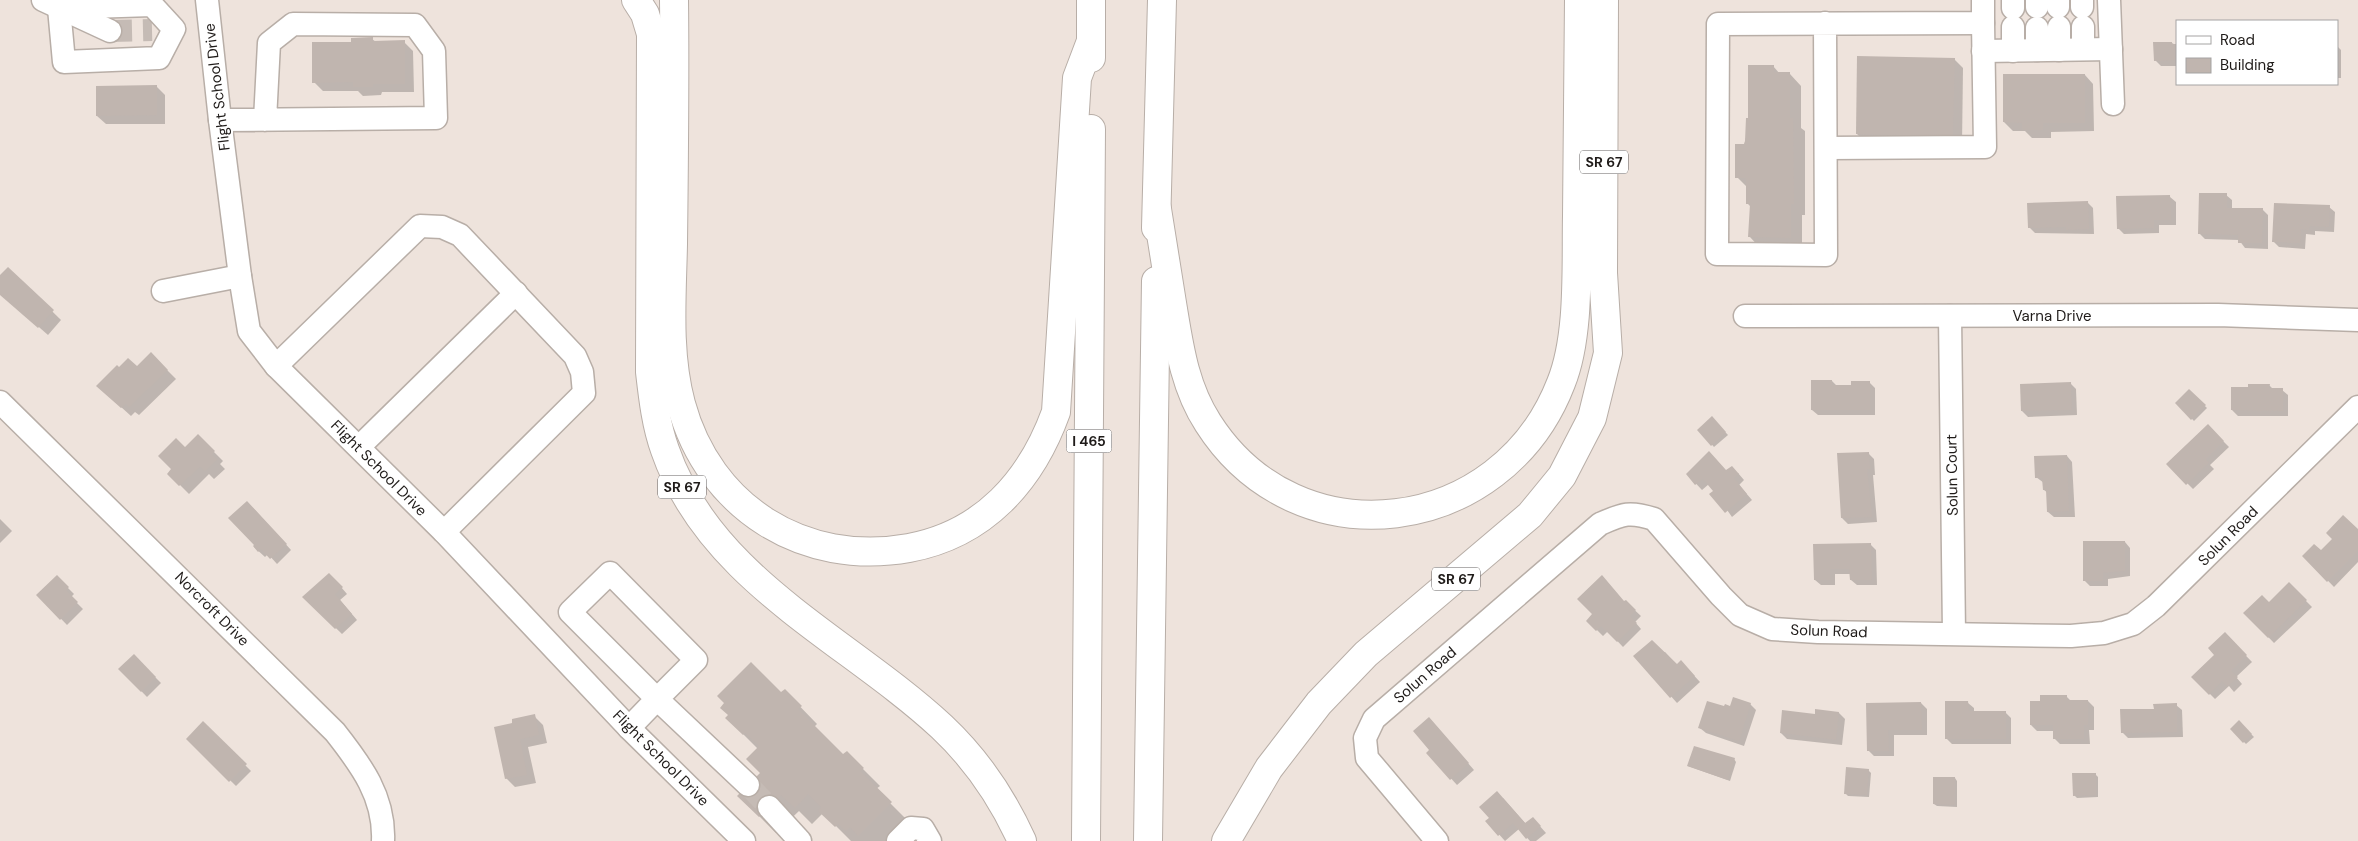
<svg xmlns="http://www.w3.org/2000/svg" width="2358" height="841" font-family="'DM Sans',sans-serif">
	<rect width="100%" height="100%" fill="#eee3dc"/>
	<g fill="#0003">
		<polygon points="372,39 376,42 404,42 413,51 414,92 382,92 381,95 363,96 358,91 323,91 314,82 353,43"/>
		<polygon points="2172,43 2177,46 2177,66 2161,66 2155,60"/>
		<polygon points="2337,46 2341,50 2341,78 2337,78"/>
		<polygon points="1954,59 1963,68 1962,145 1866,143 1857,134"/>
		<polygon points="1773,66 1780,74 1790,74 1801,86 1801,128 1805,131 1805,215 1802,215 1802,249 1761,249 1750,237 1751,207 1747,203 1747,187 1737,177 1750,120"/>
		<polygon points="2085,75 2093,84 2094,131 2051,132 2051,138 2032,138 2025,131 2013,131 2004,122"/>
		<polygon points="156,86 165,95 165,124 106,124 97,116"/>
		<polygon points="2226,195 2232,200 2232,209 2262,209 2268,215 2268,249 2245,248 2239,240 2205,239 2200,234"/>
		<polygon points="2170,197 2176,202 2176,225 2159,225 2159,233 2124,234 2118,228"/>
		<polygon points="2087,202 2093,208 2094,234 2035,233 2029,227"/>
		<polygon points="2329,207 2335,212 2334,232 2315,231 2315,235 2306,234 2305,249 2279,247 2273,241"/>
		<polygon points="8,268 61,320 48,335 0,293 0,277"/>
		<polygon points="151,354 176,379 139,415 135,412 131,416 98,386 137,368"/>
		<polygon points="1832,381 1837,386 1852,386 1869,382 1875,388 1875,415 1818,415 1812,410"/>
		<polygon points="2071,384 2076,389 2077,415 2028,417 2022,411"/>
		<polygon points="2269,385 2274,390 2282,390 2288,395 2288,416 2238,416 2232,410 2250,388"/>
		<polygon points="2189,391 2207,408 2194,421 2177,403"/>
		<polygon points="1712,418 1728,435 1714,447 1699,430"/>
		<polygon points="2208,426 2229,447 2210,465 2214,469 2193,489 2168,464"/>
		<polygon points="198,436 223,461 220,464 225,469 214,479 209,474 189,494 169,474 185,449"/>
		<polygon points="1868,453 1874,459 1875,475 1873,475 1877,522 1848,524 1842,518"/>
		<polygon points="2067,456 2072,462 2075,517 2054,517 2048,512 2048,493 2044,490 2044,483 2036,477"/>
		<polygon points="1727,472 1738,473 1744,480 1739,485 1752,500 1732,517 1709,484 1702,490 1687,474"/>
		<polygon points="253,508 291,550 277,564 268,554 265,557 254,547"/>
		<polygon points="0,519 12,531 0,543"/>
		<polygon points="2358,531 2358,562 2334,587 2304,556 2321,552"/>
		<polygon points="2125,542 2130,548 2130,576 2108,579 2108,586 2090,586 2084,580"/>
		<polygon points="1870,544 1876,550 1877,585 1857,585 1851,580 1851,574 1835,574 1835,585 1821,585 1815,580 1814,545"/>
		<polygon points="57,577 74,594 71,597 83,609 67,625 38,595"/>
		<polygon points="335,580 347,594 340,600 357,620 342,634 304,597"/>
		<polygon points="2289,584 2312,607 2274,643 2245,613 2269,603"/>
		<polygon points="1626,602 1641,616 1635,622 1641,629 1623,647 1608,631 1603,636 1588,621 1594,614"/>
		<polygon points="2225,634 2252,662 2236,677 2242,684 2234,692 2229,686 2215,699 2193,677 2216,655"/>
		<polygon points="1665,652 1677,665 1687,668 1700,682 1677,703 1635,656"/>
		<polygon points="134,656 161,683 147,697 120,669"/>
		<polygon points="785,691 817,724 814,727 843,756 847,753 880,786 876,789 907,820 886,841 851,841 823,813 812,824 799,811 776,833 739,796 762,773 758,749 727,718 781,694"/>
		<polygon points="2066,696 2072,702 2088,701 2094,707 2094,730 2089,730 2090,744 2060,744 2054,738 2054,731 2037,731 2031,725"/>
		<polygon points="1921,703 1927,709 1927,735 1894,735 1894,756 1874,756 1868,750 1867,704"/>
		<polygon points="1968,703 1974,708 1974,712 2005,712 2011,718 2011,744 1952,744 1946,738"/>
		<polygon points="1750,704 1756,710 1744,746 1706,733 1700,728 1725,708"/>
		<polygon points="2176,705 2182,710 2183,737 2128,738 2122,732 2155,710"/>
		<polygon points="1839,713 1845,719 1842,745 1787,739 1781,733 1816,716"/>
		<polygon points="534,716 543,725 547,743 528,747 536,783 515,787 506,778 514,724"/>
		<polygon points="2239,722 2254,737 2246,744 2231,729"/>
		<polygon points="203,723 251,771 236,786 188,739"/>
		<polygon points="1434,724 1474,770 1457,785 1428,753 1431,750"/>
		<polygon points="1734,759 1736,762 1730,781 1688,766"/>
		<polygon points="1868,770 1871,773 1869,797 1848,796 1845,793"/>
		<polygon points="2095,774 2098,777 2098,797 2077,798 2074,795"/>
		<polygon points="1955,778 1957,781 1957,807 1937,806 1934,804"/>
		<polygon points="1503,798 1526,824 1538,824 1546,833 1536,841 1530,841 1519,829 1505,841 1487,821"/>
	</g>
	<g fill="#c0b5af">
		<polygon points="373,37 373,41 405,40 405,84 373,84 373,87 353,87 353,82 312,83 312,42 351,42 351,38"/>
		<polygon points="2153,42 2172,42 2172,44 2177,44 2177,60 2154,61"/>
		<polygon points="1857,56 1955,58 1953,136 1856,134"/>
		<polygon points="1748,65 1774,65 1774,72 1790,72 1790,118 1793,118 1794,204 1791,204 1791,238 1748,237 1750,204 1746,204 1746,181 1745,178 1735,178 1735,144 1744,144 1745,141 1746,118 1748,118"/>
		<polygon points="2003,74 2085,74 2085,123 2043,123 2043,130 2022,130 2022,123 2003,122"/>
		<polygon points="157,85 157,115 96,116 96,86"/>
		<polygon points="2199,193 2227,193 2227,208 2263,208 2262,243 2238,243 2238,235 2198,234"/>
		<polygon points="2170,195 2171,220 2154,220 2154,228 2117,229 2116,196"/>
		<polygon points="2088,201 2089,229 2066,230 2066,227 2028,228 2027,203"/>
		<polygon points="2274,203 2330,205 2329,227 2310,226 2309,230 2301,229 2300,243 2272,242"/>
		<polygon points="8,267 54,310 38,328 0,295 0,275"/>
		<polygon points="151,352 168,370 129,407 126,404 121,408 96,386 117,365 119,367 128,358 137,366"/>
		<polygon points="1811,380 1832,380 1832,385 1851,385 1851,381 1870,381 1870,410 1811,410"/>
		<polygon points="2071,382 2072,410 2021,411 2020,384"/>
		<polygon points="2248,384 2270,384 2269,388 2283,388 2283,411 2231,410 2231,387 2248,387"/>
		<polygon points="2189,389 2206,405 2191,420 2175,403"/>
		<polygon points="1712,416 1726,432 1711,446 1697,430"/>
		<polygon points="2208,424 2224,441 2206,459 2209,463 2186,485 2166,464"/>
		<polygon points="198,434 215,451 212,454 217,460 205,471 200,467 179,486 167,474 171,469 158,456 176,438 185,447"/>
		<polygon points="1709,451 1726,470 1732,466 1739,474 1734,478 1747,494 1725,513 1709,494 1713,491 1703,479 1695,485 1686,474"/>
		<polygon points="1869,452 1870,469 1867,469 1872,517 1841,518 1837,453"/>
		<polygon points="2067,455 2069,511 2047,512 2046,490 2043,490 2042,478 2035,478 2034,456"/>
		<polygon points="247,501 287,544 270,559 261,549 258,552 253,546 254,545 228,518"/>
		<polygon points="2343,515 2358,529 2358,551 2327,582 2302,556 2314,544 2321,550 2332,539 2326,533"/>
		<polygon points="2083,541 2125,541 2125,571 2103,573 2103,581 2083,581"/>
		<polygon points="1871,543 1872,580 1850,580 1849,569 1830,569 1830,580 1814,580 1813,544"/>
		<polygon points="329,573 343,587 335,594 352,614 335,629 302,597"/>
		<polygon points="57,575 69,587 66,590 78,602 60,620 36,595"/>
		<polygon points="1602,575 1624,601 1626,600 1636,610 1630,616 1637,623 1617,642 1601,626 1596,631 1586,621 1592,614 1577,599"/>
		<polygon points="2289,582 2307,600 2268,638 2243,613 2262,595 2269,602"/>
		<polygon points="2225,632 2247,655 2231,671 2238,677 2227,687 2222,681 2209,695 2191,677 2214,655 2208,648"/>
		<polygon points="1652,640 1677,664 1681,660 1695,676 1670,698 1633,656"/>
		<polygon points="134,654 156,677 141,692 118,669"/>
		<polygon points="751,662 781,692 785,689 802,706 798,709 843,754 847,751 864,768 860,771 892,802 858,836 850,827 846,831 838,824 835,827 818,811 821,807 808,794 795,808 781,795 759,817 737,796 760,773 746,759 759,746 745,733 743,735 725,718 728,715 720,708 724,703 717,696"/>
		<polygon points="2040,695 2067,695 2067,700 2088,700 2088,725 2084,725 2084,739 2053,739 2053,725 2030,725 2030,701 2040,701"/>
		<polygon points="1733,697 1751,703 1739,741 1698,728 1707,701 1724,706 1725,704 1730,706"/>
		<polygon points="1945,701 1968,701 1969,711 2006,711 2006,739 1945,739"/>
		<polygon points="1921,702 1922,730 1888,730 1889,751 1867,751 1866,703"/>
		<polygon points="2177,703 2177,732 2121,733 2120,709 2154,709 2153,704"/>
		<polygon points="1815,709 1839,712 1836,740 1780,733 1782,710 1815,714"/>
		<polygon points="535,714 539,735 520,739 527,775 505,779 494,727 512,723 512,719"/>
		<polygon points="1429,717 1469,763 1450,780 1426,753 1429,750 1413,731"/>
		<polygon points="2239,720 2252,734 2243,743 2230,729"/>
		<polygon points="203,721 247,764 229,782 186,739"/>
		<polygon points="1694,746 1735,758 1728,780 1687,766"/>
		<polygon points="1846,767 1869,769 1867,795 1844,794"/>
		<polygon points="2072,773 2096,773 2096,795 2073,796"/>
		<polygon points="1933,777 1955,777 1955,805 1933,804"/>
		<polygon points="1497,791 1525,823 1533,817 1541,826 1526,839 1513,823 1498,836 1485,821 1489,818 1479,807"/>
	</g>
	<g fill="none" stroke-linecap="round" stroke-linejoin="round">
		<g stroke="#c5bbb5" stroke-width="22" stroke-dasharray="22 11" stroke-linecap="butt">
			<polyline points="110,31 152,30"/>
			<polyline points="748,785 769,807"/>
		</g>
		<defs>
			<g id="minor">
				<polyline points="43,0 110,31"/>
				<polyline points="207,0 220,120 240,276 249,331 276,366 444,532 629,728 744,841"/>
				<polyline points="2013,0 2013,8"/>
				<polyline points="2037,0 2037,7"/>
				<polyline points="2058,0 2058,7"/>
				<polyline points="2082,0 2082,7"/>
				<polyline points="2109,0 2113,104"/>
				<polygon points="152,5 174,29 159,58 64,62 59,8"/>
				<polyline points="1825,23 1826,255 1717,254 1718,24 1983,23 1983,0"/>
				<polyline points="2013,27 2013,51"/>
				<polyline points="2059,27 2059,50"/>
				<polyline points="2083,27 2083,49"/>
				<polyline points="2037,28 2037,50"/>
				<polyline points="1983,51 2111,49"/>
				<polyline points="220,120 436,118 434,51 415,25 293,24 269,43 265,120"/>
				<polyline points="1827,148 1985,147 1983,23"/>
				<polyline points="163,291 240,276"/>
				<polyline points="1745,316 2218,315 2358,320"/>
				<polyline points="1950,316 1954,633"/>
				<polyline points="276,366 420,226 442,227 460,235 575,356 582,372 584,393 444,532"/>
				<path d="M0,402l335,330c26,33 50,65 48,109"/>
				<polyline points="359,447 516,293"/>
				<polyline points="629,728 657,699 570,612 610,573 696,660 657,699 748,785"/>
				<polyline points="769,807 800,841"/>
				<polyline points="898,841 911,828 923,829 930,841"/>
				<path d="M1437,841l-70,-83 -2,-20 9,-19 226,-195c23,-10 29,-13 54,-5l67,77 19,19 32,14 46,3 253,4 33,-3 29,-9 23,-18 202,-199"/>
			</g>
			<g id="highway">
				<path d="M636,0l9,14 6,20 -1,338c3,26 6,53 15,78 45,130 182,189 277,277 34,32 61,72 80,114"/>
				<path d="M674,0c1,81 0,162 -1,244 -1,52 -6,108 8,160 28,104 123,163 228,144 75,-14 122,-67 147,-136l21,-334 14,-37"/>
				<polyline points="1091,0 1091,58"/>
				<path d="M1157,209c5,32 10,63 15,94 7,42 12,83 36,120 90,141 294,113 353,-40 19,-47 15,-116 16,-167 0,-72 2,-144 2,-216"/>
				<polyline points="1156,228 1162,0"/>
				<polyline points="1086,841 1091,129"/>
				<polyline points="1148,841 1156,281"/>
				<polyline points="1226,841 1269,768 1319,703 1366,654 1530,515 1562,476 1592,418 1608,353 1603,273 1604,0"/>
			</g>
		</defs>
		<use href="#minor" stroke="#b8aea7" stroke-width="25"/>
		<use href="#highway" stroke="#b8aea7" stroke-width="30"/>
		<use href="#minor" stroke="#fff" stroke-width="22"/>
		<use href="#highway" stroke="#fff" stroke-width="28"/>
	</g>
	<g text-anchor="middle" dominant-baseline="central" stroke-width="4" stroke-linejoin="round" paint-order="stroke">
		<g fill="#fff" stroke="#625f5e" stroke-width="1">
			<rect x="1580" y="150.5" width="48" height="23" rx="4"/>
			<rect x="1066.5" y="429.5" width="45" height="23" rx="4"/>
			<rect x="658" y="475.5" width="48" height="23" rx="4"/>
			<rect x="1432" y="567.5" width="48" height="23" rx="4"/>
		</g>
		<g font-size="14" font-weight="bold" fill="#1f1b19">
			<text x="1604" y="162">SR 67</text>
			<text x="1089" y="441">I 465</text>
			<text x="682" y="487">SR 67</text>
			<text x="1456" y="579">SR 67</text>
		</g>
		<g font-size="15" fill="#1f1b19" stroke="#fff">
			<text transform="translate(217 87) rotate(-97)">Flight School Drive</text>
			<text x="2052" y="316">Varna Drive</text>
			<text transform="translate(379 468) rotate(45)">Flight School Drive</text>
			<text transform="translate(1952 475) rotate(-91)">Solun Court</text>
			<text transform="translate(2228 536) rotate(-45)">Solun Road</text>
			<text transform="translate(212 609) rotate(45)">Norcroft Drive</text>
			<text transform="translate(1829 631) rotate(2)">Solun Road</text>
			<text transform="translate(1425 675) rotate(-41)">Solun Road</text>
			<text transform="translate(661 758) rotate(45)">Flight School Drive</text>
		</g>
	</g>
	<rect x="2176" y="20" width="162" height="65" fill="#ffffff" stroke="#a5a4a3"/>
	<rect x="2186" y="36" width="25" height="8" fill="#ffffff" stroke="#a5a4a3"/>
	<text x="2220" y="45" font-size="15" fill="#1f1b19">Road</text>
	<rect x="2186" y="58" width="25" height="15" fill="#c0b5af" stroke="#a5a4a3"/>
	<text x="2220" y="70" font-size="15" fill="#1f1b19">Building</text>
</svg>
